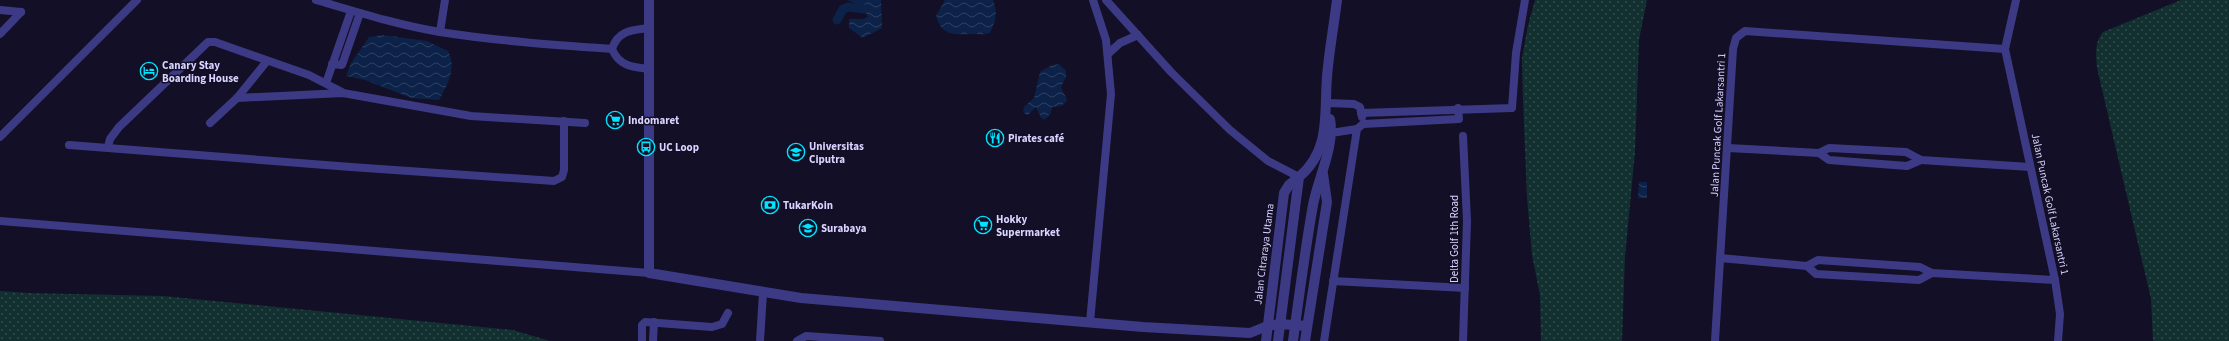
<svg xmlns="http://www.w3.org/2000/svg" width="2229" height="341" font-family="'Source Sans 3',sans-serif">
	<defs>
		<pattern id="green-dots" width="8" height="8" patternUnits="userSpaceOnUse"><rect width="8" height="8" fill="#12302f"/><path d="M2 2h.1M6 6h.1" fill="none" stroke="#344d4e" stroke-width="1.8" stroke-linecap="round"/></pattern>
		<pattern id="water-waves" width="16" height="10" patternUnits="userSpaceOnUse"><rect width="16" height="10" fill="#0c2248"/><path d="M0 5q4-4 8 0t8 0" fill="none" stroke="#2f4163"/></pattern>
	</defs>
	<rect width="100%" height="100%" fill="#130f26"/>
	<g fill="url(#green-dots)">
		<polygon points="1535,0 1647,0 1639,40 1635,152 1625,257 1622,341 1541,341 1540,295 1532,255 1527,198 1523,100 1522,58 1528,25"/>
		<path d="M2181,0h48v341h-76l-2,-42 -54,-231c-1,-13 -3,-25 6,-36z"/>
		<polygon points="0,291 28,293 163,296 513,330 550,341 0,341"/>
	</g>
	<g fill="url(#water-waves)">
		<path d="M847,0h34l1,28 -19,10 -14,-10v-9h14l5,-2c-5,-11 -11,-13 -21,-17z"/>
		<path d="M945,0h48c5,13 3,20 -3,33 -6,2 -9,1 -16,1 -16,0 -32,4 -38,-18z"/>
		<path d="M383,35l44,6 21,10c9,17 0,33 -9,49l-28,-2 -46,-18 -19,-4 5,-13 18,-26z"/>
		<path d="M1059,64l7,7v6l-5,10 6,13c-4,7 -8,6 -15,7l-1,6 -6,7 -4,-2 -5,-11 -8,8 -3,-1 -2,-3 1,-4 10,-9 6,-26 12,-7z"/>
		<polygon points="1639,182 1647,182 1647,198 1638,198"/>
	</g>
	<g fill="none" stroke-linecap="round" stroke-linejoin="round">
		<polyline stroke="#0c2248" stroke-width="9" points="837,20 843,9 848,7 864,9"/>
		<g stroke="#3d3a85" stroke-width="8">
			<path d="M316,0c41,12 82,25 124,32 57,9 115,13 172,17"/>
			<polyline points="1106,0 1171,72 1230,130 1268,161 1299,177"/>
			<polyline points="2016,0 2005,49 2055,280 2060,314 2058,341"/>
			<polyline points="0,10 21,12"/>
			<polyline points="440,32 445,0"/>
			<polyline points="0,34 21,12"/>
			<polyline points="1108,54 1120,43 1138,35"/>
			<polyline points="332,64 342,65 360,13"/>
			<path d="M649,69c-17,-2 -30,-3 -37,-20 6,-19 21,-19 37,-21"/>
			<polyline points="326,83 351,11"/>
			<polyline points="237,98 343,93 471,116 585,123"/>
			<polyline points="1327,103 1354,104 1360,107 1362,117"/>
			<polyline points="1361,113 1512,108 1516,53 1525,0"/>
			<polyline points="210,123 237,98 267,61"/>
			<polyline points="1331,133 1357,129 1363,124 1459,119 1458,108"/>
			<polyline points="0,137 137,0"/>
			<polyline points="69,145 351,167 554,181 562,177 564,170 564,121"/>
			<polyline points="108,147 110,139 119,127 208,42 215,42 309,75 342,92"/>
			<polyline points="1728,148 1819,153 1829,148 1906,152 1921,160 2030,167"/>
			<polyline points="1819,153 1829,160 1907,166 1921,160"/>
			<polyline points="0,221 649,273"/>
			<polyline points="1720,258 1807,266 1816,274 1919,280 1932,273"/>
			<polyline points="1807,266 1818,260 1920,267 1932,273 2055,280"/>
			<polyline points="1333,281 1465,288"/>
			<polyline points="1090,322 1111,94 1106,40 1093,0"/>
			<polyline points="642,341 642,325 645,322 712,327 722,324 728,313"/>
			<polyline points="653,341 654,322"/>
			<polyline points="760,341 763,293"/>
			<polyline points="797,341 806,336 880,341"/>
			<polyline points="1324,341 1357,129"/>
			<polyline points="1463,341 1467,221 1463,136"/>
			<polyline points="1715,341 1733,49 1736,38 1745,31 2005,49"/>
		</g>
		<g stroke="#3d3a85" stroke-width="10">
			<polyline points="649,0 649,273 801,298 1143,327 1250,333 1267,326 1280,324 1307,326"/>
			<polyline points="1266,341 1284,193 1289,185 1299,177"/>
			<path d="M1278,341l21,-164c32,-27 25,-63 28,-100 2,-26 7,-52 10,-77"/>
			<path d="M1293,341c6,-45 12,-91 20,-136 5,-27 22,-58 17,-86"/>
			<polyline points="1305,341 1327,202 1323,174"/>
		</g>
	</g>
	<defs>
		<symbol id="hotel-ring" viewBox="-11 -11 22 22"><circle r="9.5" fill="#130f26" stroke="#00e5ff" stroke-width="1.5"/><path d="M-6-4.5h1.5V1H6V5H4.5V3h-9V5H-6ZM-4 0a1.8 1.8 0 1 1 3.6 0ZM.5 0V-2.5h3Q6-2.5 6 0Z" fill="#00e5ff"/></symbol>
		<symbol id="supermarket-ring" viewBox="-11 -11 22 22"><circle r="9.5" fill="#130f26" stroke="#00e5ff" stroke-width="1.5"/><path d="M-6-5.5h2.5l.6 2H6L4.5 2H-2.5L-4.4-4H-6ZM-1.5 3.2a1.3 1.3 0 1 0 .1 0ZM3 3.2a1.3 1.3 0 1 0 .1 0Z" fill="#00e5ff"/></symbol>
		<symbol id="restaurant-ring" viewBox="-11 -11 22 22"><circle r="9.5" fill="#130f26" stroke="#00e5ff" stroke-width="1.5"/><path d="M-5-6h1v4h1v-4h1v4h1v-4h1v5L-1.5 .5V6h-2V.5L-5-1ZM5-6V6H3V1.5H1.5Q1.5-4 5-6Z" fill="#00e5ff"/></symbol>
		<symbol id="bus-ring" viewBox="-11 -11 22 22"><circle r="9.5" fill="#130f26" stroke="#00e5ff" stroke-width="1.5"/><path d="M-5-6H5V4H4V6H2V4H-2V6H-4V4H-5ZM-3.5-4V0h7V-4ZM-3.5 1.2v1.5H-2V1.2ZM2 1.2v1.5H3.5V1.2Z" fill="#00e5ff"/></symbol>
		<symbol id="university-ring" viewBox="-11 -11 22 22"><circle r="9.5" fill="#130f26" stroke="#00e5ff" stroke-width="1.5"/><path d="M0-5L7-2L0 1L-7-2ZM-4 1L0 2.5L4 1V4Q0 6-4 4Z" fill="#00e5ff"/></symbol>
		<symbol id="bank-ring" viewBox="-11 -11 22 22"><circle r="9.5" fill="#130f26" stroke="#00e5ff" stroke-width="1.5"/><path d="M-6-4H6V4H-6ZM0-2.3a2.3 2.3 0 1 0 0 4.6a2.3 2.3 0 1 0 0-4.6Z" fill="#00e5ff"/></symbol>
	</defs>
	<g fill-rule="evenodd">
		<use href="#hotel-ring" x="139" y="61" width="20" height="20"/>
		<use href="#supermarket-ring" x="605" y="110" width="20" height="20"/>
		<use href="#restaurant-ring" x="985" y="128" width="20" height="20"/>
		<use href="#bus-ring" x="636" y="137" width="20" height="20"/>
		<use href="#university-ring" x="786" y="142" width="20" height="20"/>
		<use href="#bank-ring" x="760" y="195" width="20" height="20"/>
		<use href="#supermarket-ring" x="973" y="215" width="20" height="20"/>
		<use href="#university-ring" x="798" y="218" width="20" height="20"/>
	</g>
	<g text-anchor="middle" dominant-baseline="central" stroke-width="3" stroke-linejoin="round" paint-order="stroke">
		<g font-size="11" font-weight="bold" fill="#d9d4ff" stroke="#130f26" text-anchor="start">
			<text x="162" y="65">Canary Stay<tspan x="162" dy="13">Boarding House</tspan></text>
			<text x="628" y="120">Indomaret</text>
			<text x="1008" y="138">Pirates café</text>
			<text x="809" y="146">Universitas<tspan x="809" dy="13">Ciputra</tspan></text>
			<text x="659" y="147">UC Loop</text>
			<text x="783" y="205">TukarKoin</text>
			<text x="996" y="219">Hokky<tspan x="996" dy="13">Supermarket</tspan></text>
			<text x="821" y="228">Surabaya</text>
		</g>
		<g font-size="11" fill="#d9d4ff" stroke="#130f26">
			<text transform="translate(1718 125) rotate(-87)">Jalan Puncak Golf Lakarsantri 1</text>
			<text transform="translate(2050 204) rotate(78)">Jalan Puncak Golf Lakarsantri 1</text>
			<text transform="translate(1454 239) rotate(-90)">Delta Golf 1th Road</text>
			<text transform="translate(1264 254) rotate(-83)">Jalan Citraraya Utama</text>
		</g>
	</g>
</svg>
